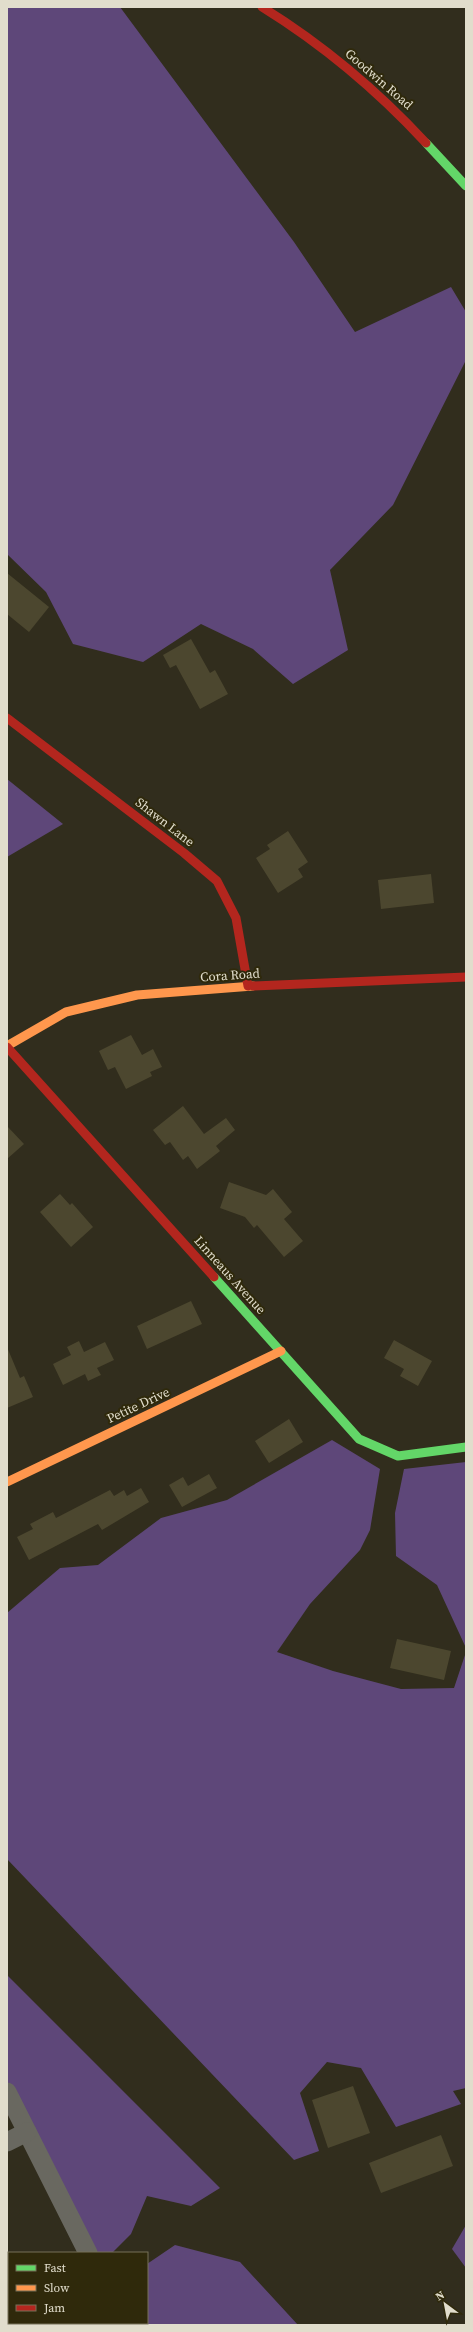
<svg xmlns="http://www.w3.org/2000/svg" width="473" height="2332" font-family="'Source Serif 4',serif">
	<rect width="100%" height="100%" fill="#312d1d"/>
	<g fill="#5e4779">
		<polygon points="7,7 120,7 294,242 355,332 451,287 466,312 466,360 393,505 330,570 348,650 293,684 253,649 201,624 143,662 73,644 46,592 7,554"/>
		<polygon points="7,779 63,824 7,857"/>
		<polygon points="332,1440 380,1469 370,1530 360,1550 310,1604 277,1652 333,1671 401,1689 454,1688 466,1652 466,2088 453,2091 461,2104 396,2127 361,2068 327,2062 300,2093 319,2151 294,2160 7,1859 7,1613 60,1568 98,1565 161,1518 227,1500"/>
		<polygon points="466,1462 466,1648 437,1585 396,1556 395,1513 404,1469"/>
		<polygon points="7,1975 220,2188 191,2206 147,2196 131,2234 112,2253 80,2253 7,2084"/>
		<polygon points="466,2225 466,2268 452,2249"/>
		<polygon points="175,2245 240,2262 298,2325 145,2325 144,2323 147,2323 147,2264"/>
	</g>
	<g fill="#4c472f">
		<polygon points="7,573 49,607 29,632 7,614"/>
		<polygon points="191,639 210,673 215,670 228,694 200,709 176,665 170,668 163,655"/>
		<polygon points="288,831 308,862 298,869 303,877 278,893 256,858 270,849 267,845"/>
		<polygon points="431,874 434,903 381,909 378,880"/>
		<polygon points="131,1035 142,1055 153,1049 162,1067 150,1072 152,1076 126,1089 115,1067 108,1070 99,1051"/>
		<polygon points="183,1106 204,1134 226,1118 235,1130 216,1146 220,1151 197,1169 188,1156 183,1160 170,1142 165,1145 153,1130"/>
		<polygon points="7,1126 24,1144 7,1159"/>
		<polygon points="229,1182 266,1195 273,1189 292,1212 284,1219 303,1241 284,1257 257,1225 254,1228 245,1217 220,1208"/>
		<polygon points="60,1194 70,1205 72,1203 93,1227 71,1247 40,1212"/>
		<polygon points="191,1301 202,1324 147,1349 137,1326"/>
		<polygon points="394,1340 432,1361 418,1386 400,1376 404,1369 384,1358"/>
		<polygon points="79,1341 84,1352 105,1342 114,1360 97,1368 101,1375 88,1381 85,1374 63,1385 53,1364 71,1355 67,1347"/>
		<polygon points="7,1347 20,1378 24,1376 33,1397 7,1408"/>
		<polygon points="289,1419 303,1442 269,1463 255,1441"/>
		<polygon points="209,1474 217,1488 182,1507 169,1485 183,1477 188,1486"/>
		<polygon points="141,1488 149,1502 102,1530 98,1524 29,1560 17,1537 33,1529 30,1524 53,1512 56,1518 110,1490 114,1496 124,1490 127,1496"/>
		<polygon points="397,1639 451,1651 444,1680 390,1668"/>
		<polygon points="353,2086 370,2133 328,2148 312,2100"/>
		<polygon points="441,2135 453,2166 381,2193 369,2163"/>
	</g>
	<g fill="none" stroke-linecap="round" stroke-linejoin="round">
		<g stroke="#696860" stroke-width="19">
			<polyline points="7,2092 88,2253"/>
			<polyline points="7,2142 27,2132"/>
			<polyline points="123,2323 124,2325"/>
			<polyline points="42,2325 46,2323"/>
		</g>
		<g stroke="#63d668" stroke-width="9">
			<polyline points="426,143 466,186"/>
			<polyline points="214,1277 359,1439 398,1456 466,1447"/>
		</g>
		<g stroke="#ff974d" stroke-width="9">
			<polyline points="7,1046 66,1012 137,995 253,986"/>
			<polyline points="7,1482 281,1351"/>
		</g>
		<g stroke="#b3261e" stroke-width="9">
			<path d="M262,7c63,39 114,82 164,136"/>
			<polyline points="7,718 184,853 217,881 236,918 248,986"/>
			<polyline points="253,986 466,977"/>
			<polyline points="7,1047 214,1277"/>
		</g>
	</g>
	<g text-anchor="middle" dominant-baseline="central" stroke-width="4" stroke-linejoin="round" paint-order="stroke">
		<g font-size="13" fill="#e1ddcc" stroke="#2f290b">
			<text transform="translate(379 79) rotate(41)">Goodwin Road</text>
			<text transform="translate(165 822) rotate(38)">Shawn Lane</text>
			<text transform="translate(230 975) rotate(-4)">Cora Road</text>
			<text transform="translate(230 1275) rotate(48)">Linneaus Avenue</text>
			<text transform="translate(138 1405) rotate(-25)">Petite Drive</text>
		</g>
	</g>
	<rect width="473" height="2332" fill="none" stroke="#e1ddcc" stroke-width="16"/>
	<rect x="8" y="2252" width="140" height="72" fill="#2f290b" stroke="#767158"/>
	<rect x="16" y="2265" width="20" height="6" fill="#63d668" stroke="#767158"/>
	<text x="44" y="2272" font-size="12" fill="#e1ddcc">Fast</text>
	<rect x="16" y="2285" width="20" height="6" fill="#ff974d" stroke="#767158"/>
	<text x="44" y="2292" font-size="12" fill="#e1ddcc">Slow</text>
	<rect x="16" y="2305" width="20" height="6" fill="#b3261e" stroke="#767158"/>
	<text x="44" y="2312" font-size="12" fill="#e1ddcc">Jam</text>
	<g transform="translate(445 2304) rotate(328)" stroke="#2f290b" stroke-width="3" paint-order="stroke">
	<path d="M0-3L7 15L0 10L-7 15Z" fill="#e1ddcc"/>
	<text y="-6" font-size="11" font-weight="bold" text-anchor="middle" fill="#e1ddcc">N</text>
	</g>
</svg>
